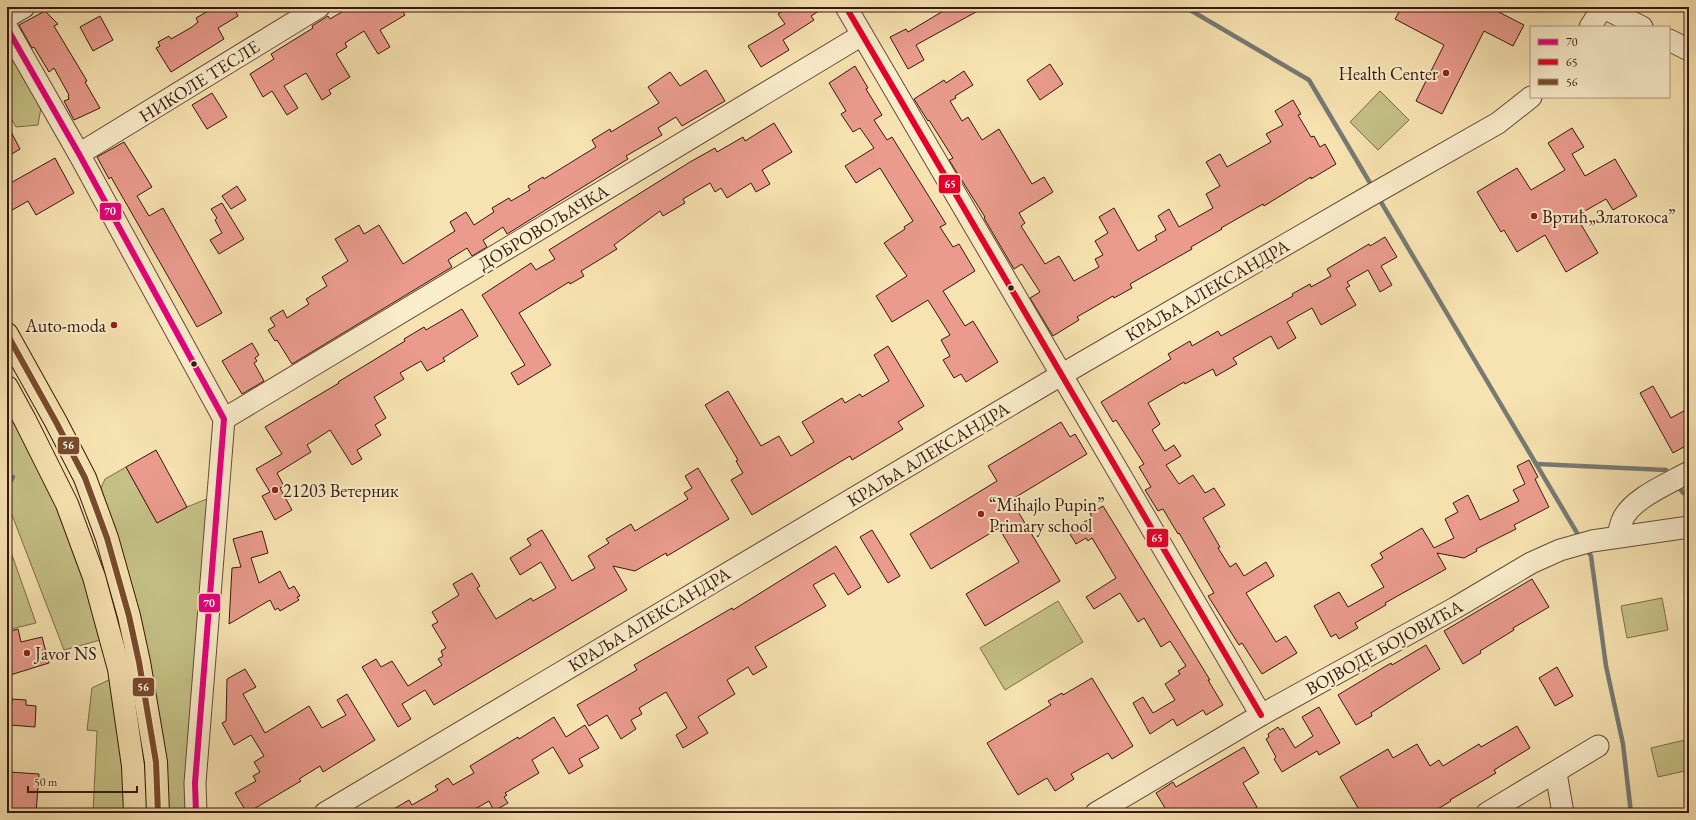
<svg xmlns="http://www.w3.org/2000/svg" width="1696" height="820" font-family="'EB Garamond',serif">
	<rect width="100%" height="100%" fill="#f7e3b1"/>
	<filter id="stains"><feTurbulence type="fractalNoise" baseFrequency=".005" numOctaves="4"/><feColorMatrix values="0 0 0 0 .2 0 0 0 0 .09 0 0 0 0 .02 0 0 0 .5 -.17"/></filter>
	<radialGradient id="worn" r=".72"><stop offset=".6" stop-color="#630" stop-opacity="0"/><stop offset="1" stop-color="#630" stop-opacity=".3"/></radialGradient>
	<g fill="#c5c186" stroke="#7e6c4a">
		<polygon points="14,61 41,108 38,125 16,127 7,111 7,66"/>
		<polygon points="1380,91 1409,120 1378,150 1350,122"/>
		<polygon points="7,402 55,494 104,639 64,650 7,502"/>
		<polygon points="126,467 157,523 187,507 214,496 188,813 165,813 115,534 101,488 105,479"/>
		<polygon points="7,541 36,623 7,630"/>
		<polygon points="1662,598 1668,630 1627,638 1621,606"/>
		<polygon points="1058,601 1083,642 1005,690 980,648"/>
		<polygon points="113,678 127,813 93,813 97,731 87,730 92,688"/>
		<polygon points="1685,740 1689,755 1689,770 1658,777 1651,748"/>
	</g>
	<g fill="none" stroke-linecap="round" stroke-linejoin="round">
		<g stroke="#777a74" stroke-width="4.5">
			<polyline points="1185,7 1309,80 1373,188"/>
			<polyline points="1378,197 1580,538"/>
			<polyline points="1537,464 1666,470 1670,476"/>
			<polyline points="1677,485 1683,493 1689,493"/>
			<polyline points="7,487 13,477"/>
			<polyline points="1586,548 1591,556 1606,666 1623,744 1631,813"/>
		</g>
	</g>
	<g fill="#ea9b8d" stroke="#36180d">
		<polygon points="215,7 233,7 238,16 218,28 224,39 171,72 156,48 160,46 158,42 169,36 171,39 192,27 198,22 196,18"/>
		<polygon points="350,7 400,7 405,15 380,30 390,47 378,54 364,31 345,43 347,47 336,54 350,77 329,90 331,94 322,100 306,73 284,86 298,108 287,115 272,91 263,97 250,74 274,59 271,54 313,28 312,26 328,16 330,19"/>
		<polygon points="789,7 825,7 811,16 814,20 783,40 789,50 761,67 748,46 785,24 778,14"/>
		<polygon points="950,7 985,7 916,45 924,60 908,69 890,37 906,29 908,32"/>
		<polygon points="1402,7 1489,7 1524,25 1513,46 1484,31 1442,114 1416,101 1444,45 1395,19"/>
		<polygon points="45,11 58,24 54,26 87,81 85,82 100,108 74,120 64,101 69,99 68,96 69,95 54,68 49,72 34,47 32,48 19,25"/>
		<polygon points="100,16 113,40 93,51 80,27"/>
		<polygon points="1050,64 1063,84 1040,100 1027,80"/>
		<polygon points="855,66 868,88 866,89 882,115 874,120 887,140 892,137 946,224 940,227 953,247 959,244 975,271 943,291 965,326 973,321 998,362 966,382 961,374 954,378 943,360 950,356 941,340 950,335 928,300 892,322 876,296 907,276 884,243 905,229 904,227 913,221 880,168 856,183 845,166 874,148 860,128 853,132 841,114 846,111 829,83"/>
		<polygon points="706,70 725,101 682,126 676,117 658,128 662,135 626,156 628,159 507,234 503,227 483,240 487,247 472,256 467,248 448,260 452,267 292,364 277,340 275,341 268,330 275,326 270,318 283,310 287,318 309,304 306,299 327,286 322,277 348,261 335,239 359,225 364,234 379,225 403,264 455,231 450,222 466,212 474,225 494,212 492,208 509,198 511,201 530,190 528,186 543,177 544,179 596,147 592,140 610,129 611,132 659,103 648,87 670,72 680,86"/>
		<polygon points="964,71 973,85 955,96 956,98 950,101 962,121 968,117 982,140 999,129 1032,184 1044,177 1053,192 1019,213 1025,223 1021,226 1045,264 1059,256 1074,281 1099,267 1095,259 1103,255 1095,241 1108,233 1099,217 1114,208 1138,251 1157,240 1155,236 1166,230 1158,216 1169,209 1179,227 1213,208 1206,194 1220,186 1206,162 1220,154 1227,167 1271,142 1266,134 1283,125 1275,111 1293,100 1301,114 1298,115 1311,137 1314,136 1320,147 1325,144 1336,164 1311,179 1311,177 1264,206 1263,204 1221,228 1222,229 1191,247 1192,249 1130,284 1132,288 1114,298 1113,296 1077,317 1079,320 1053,336 1030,298 1040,292 1022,264 1014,269 984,218 985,217 949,160 953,158 929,120 928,121 914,99 944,80 946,83"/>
		<polygon points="212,93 227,117 207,129 192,105"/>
		<polygon points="774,123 792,152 762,170 770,184 756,192 751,183 727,198 721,188 715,192 710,183 683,199 685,203 663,216 660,211 614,245 617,249 581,271 584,276 570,284 569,282 519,313 551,365 518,385 511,373 525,365 482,295 531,263 536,270 555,259 549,250 690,162 715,148 717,152 743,137 745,141"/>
		<polygon points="7,124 20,149 7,157"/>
		<polygon points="1572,128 1584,147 1572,154 1585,176 1615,159 1637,196 1613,210 1606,199 1576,216 1598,253 1566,272 1545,235 1517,252 1504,230 1501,232 1477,192 1517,168 1531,190 1565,170 1548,143"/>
		<polygon points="124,142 152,187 137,196 149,216 163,208 222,313 197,327 111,177 109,179 97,157"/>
		<polygon points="55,158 74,193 36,215 28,201 7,213 7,185"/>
		<polygon points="237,186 246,200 231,209 222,196"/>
		<polygon points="222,203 244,239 219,254 210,240 222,233 215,220 217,218 211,209"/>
		<polygon points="1385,237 1397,257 1381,266 1392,285 1380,292 1368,270 1347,282 1350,286 1346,288 1356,305 1321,325 1312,308 1287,322 1296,338 1278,349 1271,336 1233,358 1237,364 1216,376 1213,369 1185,384 1184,382 1148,403 1160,424 1152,430 1165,451 1174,445 1181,456 1166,465 1179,484 1193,475 1205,493 1214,488 1225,505 1203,518 1220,547 1218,548 1230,567 1236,563 1244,576 1266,562 1274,576 1246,593 1276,642 1286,636 1297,653 1262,674 1242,643 1239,645 1208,596 1214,593 1179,533 1178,534 1163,509 1158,511 1145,490 1151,487 1139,467 1144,464 1116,420 1113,422 1101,402 1171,359 1168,354 1190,341 1192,346 1218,331 1221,336 1293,296 1292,294 1310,284 1311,287 1331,276 1327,269 1369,244 1370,246"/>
		<polygon points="462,309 478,336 443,358 445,361 427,371 421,361 400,373 404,379 374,397 386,418 375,425 381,435 357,450 362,459 352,465 330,430 307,445 311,452 277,473 284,486 280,488 292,510 275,520 262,496 270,492 256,469 282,454 265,427 339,383 338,382 405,341 404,339 424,327 426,330"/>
		<polygon points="252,343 259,355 255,358 257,361 254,363 264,381 242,394 222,361"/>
		<polygon points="888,346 924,406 898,422 903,429 852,460 850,456 752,515 731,480 743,473 736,461 738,460 705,405 728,391 761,446 779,436 791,456 814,442 802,422 842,398 845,403 860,394 862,397 889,381 874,355"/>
		<polygon points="1653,386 1671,418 1689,408 1689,444 1673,453 1640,393"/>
		<polygon points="1061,422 1070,437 1075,434 1087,454 1011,500 1060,581 985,626 966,594 1019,562 999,528 931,569 910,534 997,481 988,466"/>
		<polygon points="156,450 187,507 157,523 126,467"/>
		<polygon points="1529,460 1538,477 1535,479 1549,507 1514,525 1516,529 1476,549 1477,551 1464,558 1437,553 1446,569 1385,603 1386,605 1355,623 1358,628 1339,639 1336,634 1331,637 1314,606 1339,592 1348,607 1384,587 1371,565 1383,558 1380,553 1422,528 1434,548 1454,538 1445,519 1458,512 1453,503 1468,495 1480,520 1519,501 1513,490 1525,484 1517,466"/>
		<polygon points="698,468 729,519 667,556 666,553 635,571 613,566 627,590 434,705 425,690 402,704 411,719 398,727 362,667 376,659 381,667 392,661 408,686 442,665 438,659 443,656 441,651 446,648 432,625 438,622 432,612 459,595 453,584 472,573 480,586 477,588 496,619 531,598 533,601 556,588 541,562 520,575 510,558 531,545 527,539 542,530 572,581 595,568 588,556 609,543 606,539 631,524 635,531 688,499 684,493 692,488 685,476"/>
		<polygon points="1103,506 1210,680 1208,680 1223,705 1206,715 1203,710 1177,726 1173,719 1150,734 1133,703 1143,697 1153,713 1175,700 1165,684 1180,674 1178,671 1186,666 1170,641 1161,647 1144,618 1138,622 1120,593 1094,609 1086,597 1116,578 1092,538 1088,541 1086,538 1076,544 1070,534 1080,528 1078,526 1092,517 1090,514"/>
		<polygon points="872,530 900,576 888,583 860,537"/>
		<polygon points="262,531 268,553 251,558 259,583 280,571 289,589 294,586 300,596 297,597 299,600 280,611 278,608 275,610 270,600 229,624 232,568 241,567 233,539"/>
		<polygon points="836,546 861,587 848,595 834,573 813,585 826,606 755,647 767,667 753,675 748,667 727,680 735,694 698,717 708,733 683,748 676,735 687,728 666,692 639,708 642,714 631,720 636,729 621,739 607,715 589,726 577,705 637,670 634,665 732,608 733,610"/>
		<polygon points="1532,579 1549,607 1513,628 1514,630 1480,651 1481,653 1463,664 1444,631"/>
		<polygon points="18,629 21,642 42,637 49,663 7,676 7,632"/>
		<polygon points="1426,645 1440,669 1371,713 1372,716 1356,725 1338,695 1391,663 1392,665"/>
		<polygon points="1557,667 1573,696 1555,706 1539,678"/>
		<polygon points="245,669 256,687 243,694 265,733 309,706 322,728 346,715 337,700 347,694 375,740 323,772 320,766 299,779 301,781 247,813 235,793 256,781 253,776 260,772 254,762 264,756 251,735 234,745 222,723 226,721 227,679"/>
		<polygon points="1092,678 1133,746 1112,759 1108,753 1071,774 1074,779 1055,791 1047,778 1018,795 987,743 1051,705 1048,701 1062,693 1063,695"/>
		<polygon points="12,699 26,700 26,705 36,706 35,727 10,725"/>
		<polygon points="1319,707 1340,743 1319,755 1317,751 1282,772 1274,759 1276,757 1266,739 1269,737 1268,734 1278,727 1280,730 1283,728 1295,748 1313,736 1302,717"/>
		<polygon points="554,717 566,737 585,725 599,748 579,759 583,766 569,774 553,747 532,760 539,773 505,793 507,795 504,797 508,803 494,811 489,801 468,813 387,813 409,800 412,805 438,790 435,786 448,778 453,785 474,773 470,766 518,737 519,739"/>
		<polygon points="1517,726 1530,748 1494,770 1496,773 1450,800 1451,801 1431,813 1361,813 1340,777 1388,749 1393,758 1417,744 1430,766 1439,760 1443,766 1479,744 1481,747"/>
		<polygon points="1244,747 1259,773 1243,783 1257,807 1247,813 1168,813 1156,793 1173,782 1176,787"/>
		<polygon points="9,772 39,774 36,813 7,813"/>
	</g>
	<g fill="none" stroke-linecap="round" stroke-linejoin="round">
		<defs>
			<g id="minor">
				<polyline points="846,7 1261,715"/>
				<polyline points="1602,7 1642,27"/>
				<polyline points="7,17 24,7"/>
				<polyline points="1590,27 1603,7"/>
				<polyline points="7,28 79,154 224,419 195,783 196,813"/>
				<polyline points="1669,40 1689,50"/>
				<polyline points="79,154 319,7"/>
				<polyline points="224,419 862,35"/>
				<path d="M1618,536c1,-5 2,-10 4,-15 8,-22 48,-38 67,-49"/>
				<polyline points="1556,773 1563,813"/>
				<polyline points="325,813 1049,382 1366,198 1498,123 1531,97"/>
				<polyline points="1096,813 1261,715 1455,608 1531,563 1560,550 1592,541 1689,527"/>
				<polyline points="1487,813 1598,746"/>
			</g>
			<g id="major">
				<polyline points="7,334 56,422 85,478 107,538 129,616 139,662 156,762 158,813"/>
				<polyline points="7,387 25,420 67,504 94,577 119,669 133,766 135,813"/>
			</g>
		</defs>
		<use href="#minor" stroke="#664b36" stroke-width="23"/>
		<use href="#major" stroke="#36180d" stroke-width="24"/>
		<use href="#minor" stroke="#faedcc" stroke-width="21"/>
		<use href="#major" stroke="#f7e3b1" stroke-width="22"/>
		<defs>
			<polyline id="bus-1" points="7,28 79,154 224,419 195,783 196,813"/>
			<polyline id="bus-2" points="846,7 1261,715"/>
			<polyline id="bus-3" points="7,334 56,422 85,478 107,538 129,616 139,662 156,762 158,813"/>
		</defs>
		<use href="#bus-1" stroke="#faedcc" stroke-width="9"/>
		<use href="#bus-2" stroke="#faedcc" stroke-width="9"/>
		<use href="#bus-3" stroke="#faedcc" stroke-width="9"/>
		<use href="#bus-1" stroke="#e5007d" stroke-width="6"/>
		<use href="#bus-2" stroke="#e4002b" stroke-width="6"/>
		<use href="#bus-3" stroke="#7a4b2a" stroke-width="6"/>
	</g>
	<g fill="#8f2418" stroke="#faedcc" stroke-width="1.5">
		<circle cx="1446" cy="73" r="4"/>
		<circle cx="1534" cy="216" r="4"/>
		<circle cx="114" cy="325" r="4"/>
		<circle cx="275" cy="490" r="4"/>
		<circle cx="981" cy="514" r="4"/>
		<circle cx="27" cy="653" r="4"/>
	</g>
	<g fill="#36180d" stroke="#faedcc" stroke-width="1.5">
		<circle cx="1011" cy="288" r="3.5"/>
		<circle cx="194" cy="364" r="3.5"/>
	</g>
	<g text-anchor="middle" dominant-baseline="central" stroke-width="4" stroke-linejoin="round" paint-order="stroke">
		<g font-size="18" fill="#36180d" stroke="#faedcc" text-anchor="start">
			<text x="1438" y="73" text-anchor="end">Health Center</text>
			<text x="1542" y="216">Вртић„Златокоса”</text>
			<text x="106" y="325" text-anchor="end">Auto-moda</text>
			<text x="283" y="490">21203 Ветерник</text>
			<text x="989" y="504">“Mihajlo Pupin”<tspan x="989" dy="21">Primary school</tspan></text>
			<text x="35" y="653">Javor NS</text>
		</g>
		<g font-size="18" fill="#36180d" stroke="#faedcc">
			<text transform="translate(199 81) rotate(-32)">НИКОЛЕ ТЕСЛЕ</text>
			<text transform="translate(543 227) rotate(-31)">ДОБРОВОЉАЧКА</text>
			<text transform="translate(1207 290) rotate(-30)">КРАЉА АЛЕКСАНДРА</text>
			<text transform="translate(928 454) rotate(-31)">КРАЉА АЛЕКСАНДРА</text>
			<text transform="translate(649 619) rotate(-31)">КРАЉА АЛЕКСАНДРА</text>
			<text transform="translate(1384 647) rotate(-29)">ВОЈВОДЕ БОЈОВИЋА</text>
		</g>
	</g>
	<g stroke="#faedcc" stroke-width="1.5">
		<rect x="938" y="174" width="23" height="20" rx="4" fill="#e4002b"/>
		<rect x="99" y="202" width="23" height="19" rx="4" fill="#e5007d"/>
		<rect x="57" y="436" width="23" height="19" rx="4" fill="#7a4b2a"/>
		<rect x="1146" y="528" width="23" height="20" rx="4" fill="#e4002b"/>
		<rect x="198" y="593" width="23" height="20" rx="4" fill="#e5007d"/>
		<rect x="132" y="677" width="23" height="20" rx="4" fill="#7a4b2a"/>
	</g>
	<g font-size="11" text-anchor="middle" font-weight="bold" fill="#fff">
		<text x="950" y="188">65</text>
		<text x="110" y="215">70</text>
		<text x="68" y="449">56</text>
		<text x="1157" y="542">65</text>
		<text x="209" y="607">70</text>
		<text x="143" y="691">56</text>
	</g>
	<rect width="1696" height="820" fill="none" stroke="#f7e3b1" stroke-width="24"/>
	<rect x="8" y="8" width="1680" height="804" fill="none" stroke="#36180d" stroke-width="2"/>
	<rect x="12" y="12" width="1672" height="796" fill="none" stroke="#36180d"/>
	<rect x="1530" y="26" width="140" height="72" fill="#faedcc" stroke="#ac9880"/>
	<rect x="1538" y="39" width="20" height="6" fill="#e5007d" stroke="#ac9880"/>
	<text x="1566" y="46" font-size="12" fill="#36180d">70</text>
	<rect x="1538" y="59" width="20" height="6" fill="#e4002b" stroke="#ac9880"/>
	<text x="1566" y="66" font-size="12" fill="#36180d">65</text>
	<rect x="1538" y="79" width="20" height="6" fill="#7a4b2a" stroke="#ac9880"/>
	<text x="1566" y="86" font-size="12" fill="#36180d">56</text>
	<path d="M28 786v6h109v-6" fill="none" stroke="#36180d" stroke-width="2"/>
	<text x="34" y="786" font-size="12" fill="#36180d" stroke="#faedcc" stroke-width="3" paint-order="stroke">50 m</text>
	<rect width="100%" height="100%" filter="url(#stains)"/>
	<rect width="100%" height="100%" fill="url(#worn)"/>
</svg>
